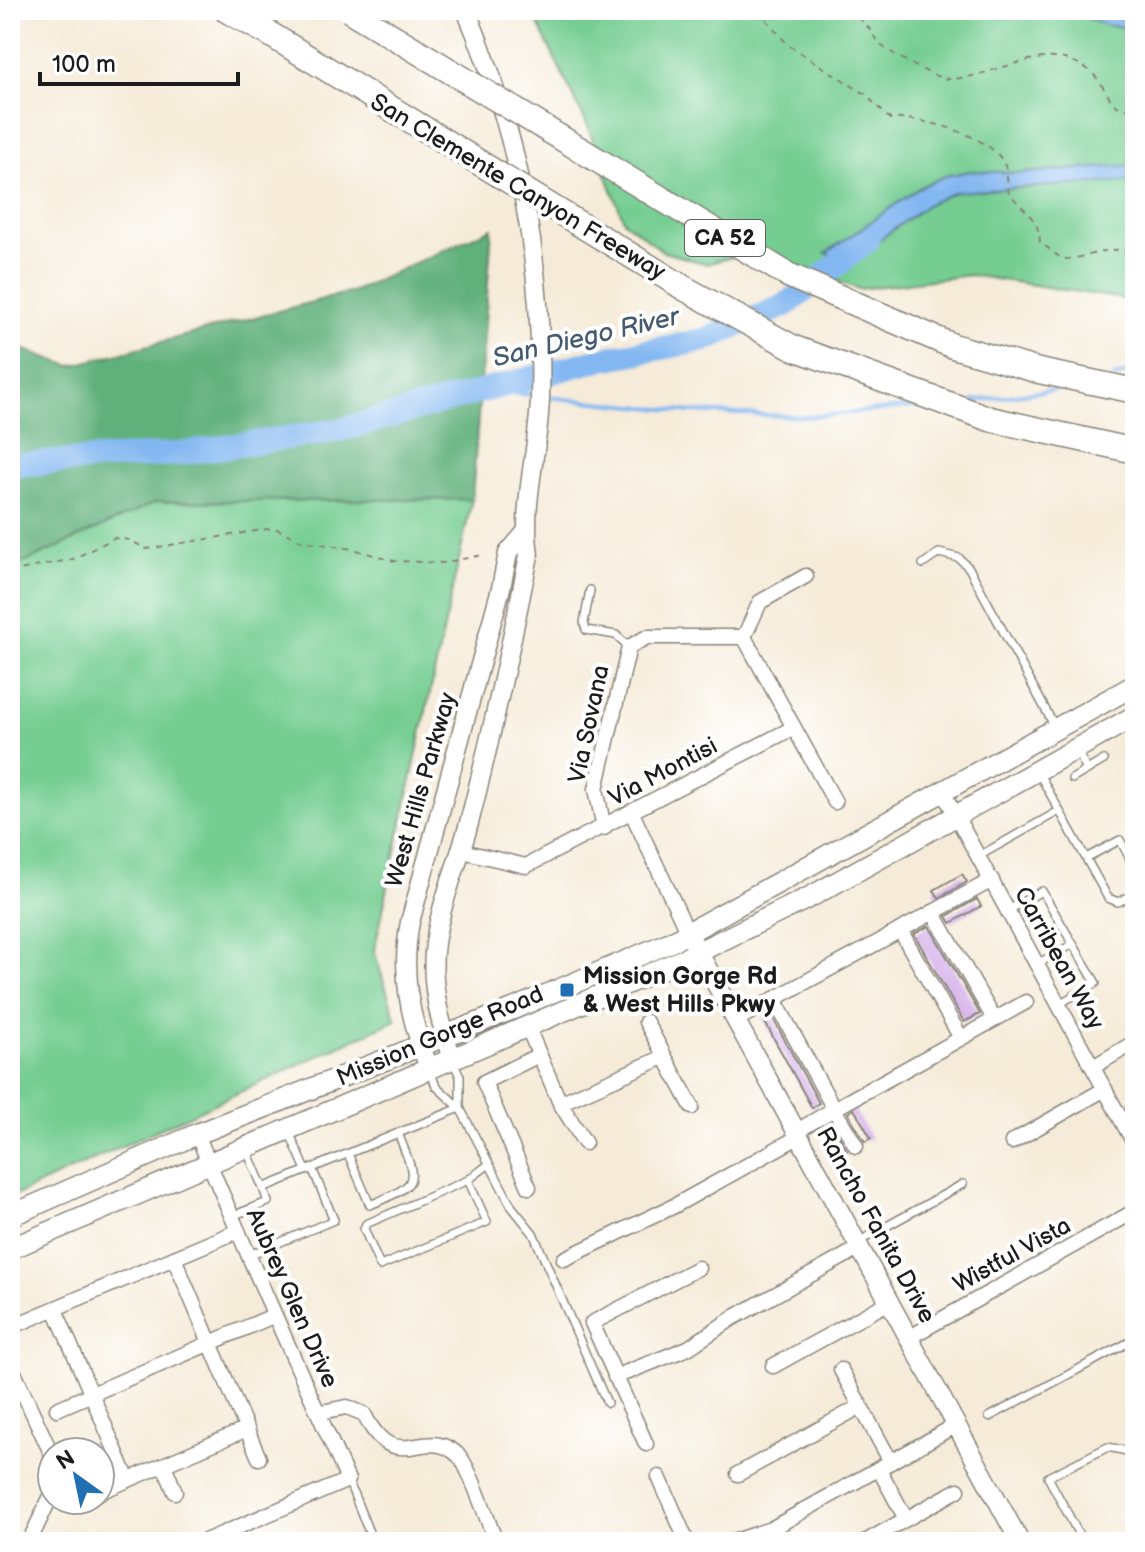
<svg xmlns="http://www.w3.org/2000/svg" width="1145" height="1552" font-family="'Balsamiq Sans',sans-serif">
	<rect width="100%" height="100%" fill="#fff"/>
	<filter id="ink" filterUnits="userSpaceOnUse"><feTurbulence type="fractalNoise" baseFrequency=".0125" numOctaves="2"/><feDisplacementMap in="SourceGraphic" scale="16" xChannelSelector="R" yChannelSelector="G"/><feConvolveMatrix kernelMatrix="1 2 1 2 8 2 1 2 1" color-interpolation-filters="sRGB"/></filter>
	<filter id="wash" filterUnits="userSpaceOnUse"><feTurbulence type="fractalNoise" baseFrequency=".006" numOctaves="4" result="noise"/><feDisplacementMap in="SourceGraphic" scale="32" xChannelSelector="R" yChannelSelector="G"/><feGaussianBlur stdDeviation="1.8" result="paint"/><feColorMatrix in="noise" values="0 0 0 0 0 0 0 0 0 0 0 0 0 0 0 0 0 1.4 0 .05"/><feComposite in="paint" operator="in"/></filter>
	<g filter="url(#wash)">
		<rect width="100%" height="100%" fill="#f5ebd8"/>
		<g fill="#75cd92" stroke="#487457" stroke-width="2">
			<polygon points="531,10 1135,10 1135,301 970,275 859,289 753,251 707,264 664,252 624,221 586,122"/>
			<polygon points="472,499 374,951 396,1020 10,1198 10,569 156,502"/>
		</g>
		<polygon fill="#60b07c" stroke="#3e664c" stroke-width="2" points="492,228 472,499 156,502 10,569 10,345 71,366 354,291"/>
		<g fill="#83b7f1" stroke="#506a86" stroke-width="2">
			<polygon points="1068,10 1135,10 1135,28 1106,25"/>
			<polygon points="1135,165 1135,181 955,192 928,204 847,264 826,253 922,186 945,176 971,171 1020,173"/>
		</g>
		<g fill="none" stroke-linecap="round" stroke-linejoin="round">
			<g stroke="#83b7f1" stroke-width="4">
				<polyline points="1114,377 1135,371"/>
				<polyline points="492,391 533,395"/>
				<polyline points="546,397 692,412 807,417 924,406"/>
				<polyline points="973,401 1067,388"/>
			</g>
			<polyline stroke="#83b7f1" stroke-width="24" points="10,465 177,454 340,430 593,361 704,340 786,305 867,241"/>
		</g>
		<g id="blocks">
			<g fill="#d3abe9">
				<polygon points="962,874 967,882 939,898 934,890"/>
				<polygon points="977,899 981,906 951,923 947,916"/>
				<polygon points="929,926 980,1014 964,1022 914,934"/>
				<polygon points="770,1013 819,1103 812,1108 762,1017"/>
				<polygon points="854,1109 871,1138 865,1142 848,1113"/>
				<polygon points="831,1123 847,1151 841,1155 824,1126"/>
			</g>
		</g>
	</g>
	<g filter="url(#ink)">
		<use href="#blocks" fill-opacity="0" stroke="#88847a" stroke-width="2"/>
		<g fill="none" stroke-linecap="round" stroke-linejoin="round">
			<defs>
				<g id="lane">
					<polyline points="923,564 939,553 959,558 969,568 1055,727"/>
					<polyline points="590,590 584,623 586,630 616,635 629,647"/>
					<polyline points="1077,751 1087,770 1104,760"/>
					<polyline points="1038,772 1108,898 1118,902 1135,894"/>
					<polyline points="1072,779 1087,770"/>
					<polyline points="979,856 1059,811"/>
					<polyline points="1086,858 1120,840 1135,868"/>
					<polyline points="1008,910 1042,891 1073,944 1037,964"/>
					<polyline points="1059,1004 1096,983 1073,944"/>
					<polyline points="452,1060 460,1076 460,1108"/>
					<polyline points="429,1069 436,1086 460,1108 512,1207 533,1233 607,1403"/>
					<polyline points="289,1132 306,1170"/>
					<polyline points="247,1151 263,1188 460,1108"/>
					<path d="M348,1154l22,51c51,-22 48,-21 28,-72"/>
					<polyline points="468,1180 487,1222 380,1266 364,1229 366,1224 468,1180 488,1165"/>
					<polyline points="232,1216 268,1202 263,1188"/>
					<polyline points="858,1242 963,1184"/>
					<polyline points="249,1255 334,1220 312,1168"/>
					<polyline points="989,1417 1135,1339"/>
					<polyline points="348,1480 373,1542"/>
					<polyline points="1083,1542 1048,1477 1108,1447 1127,1451 1135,1464"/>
				</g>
				<g id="street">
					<polyline points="744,637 760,602 806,576"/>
					<polyline points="943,792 1135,1145"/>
					<polyline points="632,813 688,933"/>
					<polyline points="604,828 596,789 629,647 647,637 744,637 835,802"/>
					<polyline points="462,851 526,866 793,728"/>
					<polyline points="933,912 994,1019"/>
					<polyline points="900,930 961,1038"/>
					<polyline points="774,999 834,1109 797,1131"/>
					<polyline points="736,1020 992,880"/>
					<polyline points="646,1022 692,1107"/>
					<polyline points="528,1028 560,1103 585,1143"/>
					<polyline points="1093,1067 1135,1042"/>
					<polyline points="560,1103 664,1057"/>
					<path d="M197,1134c48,117 100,231 151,346l-145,62"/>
					<polyline points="1012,1142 1105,1089"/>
					<polyline points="856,1146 834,1109 1026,1002"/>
					<polyline points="529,1187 484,1082 539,1055"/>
					<polyline points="174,1258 259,1458"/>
					<polyline points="564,1259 674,1206 800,1136"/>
					<polyline points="55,1309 128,1480"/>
					<polyline points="18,1324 238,1231"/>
					<polyline points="910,1337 1135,1211"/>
					<polyline points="10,1364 52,1455"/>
					<polyline points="773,1366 891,1301"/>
					<polyline points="841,1370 891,1462"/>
					<polyline points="615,1377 688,1348 733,1318 861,1247"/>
					<polyline points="57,1409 273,1316"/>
					<path d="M321,1412l26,-5 17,7c32,65 60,9 94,41 11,9 31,70 38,87"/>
					<polyline points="646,1444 592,1323 698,1268"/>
					<polyline points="164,1465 175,1492"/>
					<polyline points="879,1469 906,1519"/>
					<polyline points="738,1474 861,1406"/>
					<polyline points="659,1477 687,1542"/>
					<polyline points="100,1492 247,1429"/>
					<polyline points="29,1542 52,1494"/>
					<polyline points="732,1542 771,1529 958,1424"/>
					<polyline points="865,1542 958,1490"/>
				</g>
				<g id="secondary">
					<polyline points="692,940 1020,1542"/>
					<path d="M452,1059c-11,-35 -21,-69 -18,-107 4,-44 24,-87 35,-129 23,-89 42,-178 60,-268 -8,-50 10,-106 11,-158 4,-134 -22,-264 -74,-387"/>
					<path d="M429,1068c-19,-49 -29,-94 -19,-146l91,-334 7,-35 18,-21"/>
				</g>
				<g id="primary">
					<polyline points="10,1216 197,1134 513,1009 673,941 1135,685"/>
					<polyline points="10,1249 682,960 812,896 1135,716"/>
				</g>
				<polyline id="highway" points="226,10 268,33"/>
			</defs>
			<use href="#lane" stroke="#88847a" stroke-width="10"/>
			<use href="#street" stroke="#88847a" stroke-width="17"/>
			<use href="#secondary" stroke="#88847a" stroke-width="21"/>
			<use href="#primary" stroke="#88847a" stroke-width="23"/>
			<use href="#highway" stroke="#88847a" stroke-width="27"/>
			<g stroke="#88847a" stroke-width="2" stroke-dasharray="6 6" stroke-linecap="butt">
				<path d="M758,10l30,35 77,49 25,25c29,-3 104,16 115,47 3,7 2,18 3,25 14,20 31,25 32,51l22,17c25,1 51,-18 73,-4"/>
				<path d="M823,10c12,10 28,1 40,12 8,6 11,18 19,24 10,8 54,33 66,33 46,0 99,-42 142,-8 11,9 16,24 26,35l19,3"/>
				<polyline points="10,572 73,559 114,538 129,540 147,549 267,529 277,529 302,541 353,549 394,561 443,563 482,555"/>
			</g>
			<use href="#lane" stroke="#fff" stroke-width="7"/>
			<use href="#street" stroke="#fff" stroke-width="14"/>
			<use href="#secondary" stroke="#fff" stroke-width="18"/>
			<use href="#primary" stroke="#fff" stroke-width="20"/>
			<use href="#highway" stroke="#fff" stroke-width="24"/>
			<defs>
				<g id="highway-bridge">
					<polyline points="349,10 788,275 953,346 1039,371 1135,391"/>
					<polyline points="268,33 684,288 794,348 990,419 1135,451"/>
				</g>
			</defs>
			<use href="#highway-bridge" stroke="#88847a" stroke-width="27" stroke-linecap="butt"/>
			<use href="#highway-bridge" stroke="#fff" stroke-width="24"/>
		</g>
	</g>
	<rect fill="#1f6fb2" stroke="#fff" stroke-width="3" x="559" y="982" width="16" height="16" rx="4"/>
	<g text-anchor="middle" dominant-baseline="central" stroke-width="8" stroke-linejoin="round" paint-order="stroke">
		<rect fill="#fff" stroke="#606060" stroke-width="2" x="685" y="220" width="80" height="36" rx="6"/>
		<g font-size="22" font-weight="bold" fill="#1c1c1c">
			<text x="725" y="238">CA 52</text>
		</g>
		<g font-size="24" fill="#1c1c1c" stroke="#fff">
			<text transform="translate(518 187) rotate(31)">San Clemente Canyon Freeway</text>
			<text transform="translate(589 724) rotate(-78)">Via Sovana</text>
			<text transform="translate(663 772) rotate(-28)">Via Montisi</text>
			<text transform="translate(421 790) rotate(-74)">West Hills Parkway</text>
			<text transform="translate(1059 958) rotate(61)">Carribean Way</text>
			<text transform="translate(440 1036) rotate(-23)">Mission Gorge Road</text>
			<text transform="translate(876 1225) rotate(61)">Rancho Fanita Drive</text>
			<text transform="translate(1012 1255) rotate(-29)">Wistful Vista</text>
			<text transform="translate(292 1298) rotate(66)">Aubrey Glen Drive</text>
		</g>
		<g font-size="24" font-weight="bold" fill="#1c1c1c" stroke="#fff" text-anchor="start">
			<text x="583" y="976">Mission Gorge Rd<tspan x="583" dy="28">&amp; West Hills Pkwy</tspan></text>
		</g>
		<g font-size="26" font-style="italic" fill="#455a71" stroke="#fff">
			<text transform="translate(586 338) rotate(-13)">San Diego River</text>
		</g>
	</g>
	<rect width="1145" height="1552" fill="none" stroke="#fff" stroke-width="40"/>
	<g transform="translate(76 1476) rotate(327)"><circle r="38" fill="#ffffff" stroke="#a4a4a4" stroke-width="2"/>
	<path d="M0-6L14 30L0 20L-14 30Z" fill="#1f6fb2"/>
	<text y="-12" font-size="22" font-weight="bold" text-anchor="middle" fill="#1c1c1c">N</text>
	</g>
	<path d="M40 72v12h198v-12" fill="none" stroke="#1c1c1c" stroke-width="4"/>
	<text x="52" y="72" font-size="24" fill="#1c1c1c" stroke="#ffffff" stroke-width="6" paint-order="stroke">100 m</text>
</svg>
